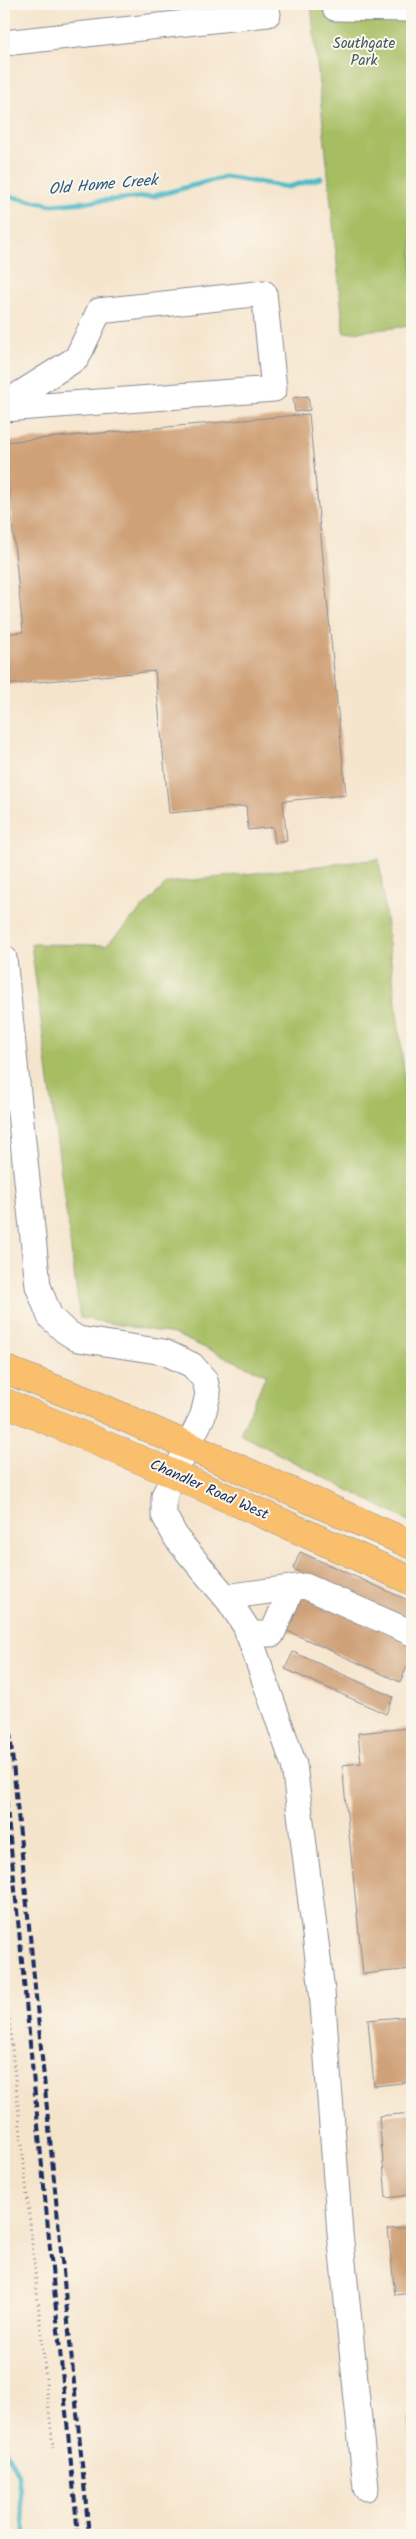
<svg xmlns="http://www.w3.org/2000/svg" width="416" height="2539" font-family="Kalam,sans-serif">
	<rect width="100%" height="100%" fill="#fbf7ec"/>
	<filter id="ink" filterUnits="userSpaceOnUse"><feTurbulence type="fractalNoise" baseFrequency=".02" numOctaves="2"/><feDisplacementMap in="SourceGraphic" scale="10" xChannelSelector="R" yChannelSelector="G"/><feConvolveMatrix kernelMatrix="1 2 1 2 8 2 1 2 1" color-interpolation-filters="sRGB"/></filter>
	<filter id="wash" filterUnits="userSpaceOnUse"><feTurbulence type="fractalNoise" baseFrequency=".0096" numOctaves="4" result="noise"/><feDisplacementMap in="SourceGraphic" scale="20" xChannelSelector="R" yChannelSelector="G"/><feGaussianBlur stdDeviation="1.12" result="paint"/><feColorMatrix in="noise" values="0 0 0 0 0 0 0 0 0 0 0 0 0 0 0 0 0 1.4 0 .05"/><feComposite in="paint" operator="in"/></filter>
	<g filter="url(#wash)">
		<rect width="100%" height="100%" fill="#f5e4cc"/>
		<g fill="#a6bd62" stroke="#607660">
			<polygon points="311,4 412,4 412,326 344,333"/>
			<polygon points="379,859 412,1139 412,1523 240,1434 266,1375 174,1334 80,1318 31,944 106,945 167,883"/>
		</g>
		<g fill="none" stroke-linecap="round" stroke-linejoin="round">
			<g stroke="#4dbac7" stroke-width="5">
				<polyline points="4,195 52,205 154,196 225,177 288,187 321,178"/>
				<polyline points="4,2447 18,2475 25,2535"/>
			</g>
		</g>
		<g id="blocks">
			<g fill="#cfa178">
				<polygon points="308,396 310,410 295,412 293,398"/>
				<polygon points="309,414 346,795 283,801 287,841 275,843 273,827 248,830 246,806 169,813 155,671 4,685 4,634 23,632 4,442"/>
				<polygon points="300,1552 412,1602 412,1622 293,1569"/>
				<polygon points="297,1592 412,1644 412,1656 400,1682 281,1628"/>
				<polygon points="293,1652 393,1697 386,1714 285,1669"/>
				<polygon points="409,1728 412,1760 412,1969 363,1974 342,1765 361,1763 358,1733"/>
				<polygon points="412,2016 412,2082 374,2086 368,2020"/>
				<polygon points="412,2113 412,2195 386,2198 379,2116"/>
				<polygon points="412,2227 412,2293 395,2295 388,2229"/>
				<polygon points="412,2417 412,2458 411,2458 407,2418"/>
			</g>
		</g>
	</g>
	<g filter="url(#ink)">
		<use href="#blocks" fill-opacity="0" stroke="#888a95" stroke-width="1"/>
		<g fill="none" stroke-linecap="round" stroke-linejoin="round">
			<defs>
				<g id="minor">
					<polyline points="335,8 412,9"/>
					<polyline points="4,43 268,14"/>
					<polyline points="4,404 77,358 99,311 264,293 274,389 4,409"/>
					<polyline points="4,958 38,1286 50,1317 65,1331 78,1339 164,1352 192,1365 205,1380 208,1394 203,1415 164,1496 164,1515 177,1539 229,1601 246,1627 294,1765 322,1991 340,2233 366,2488"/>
					<polyline points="226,1597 305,1586 412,1633"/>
					<polyline points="248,1634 272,1634 292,1588"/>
				</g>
				<g id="major">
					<polyline points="4,1369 89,1402 412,1545"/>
					<polyline points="4,1402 176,1475 412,1581"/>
				</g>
			</defs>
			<use href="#minor" stroke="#888a95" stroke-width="27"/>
			<use href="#major" stroke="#888a95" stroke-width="29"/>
			<polyline stroke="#888a95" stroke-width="3" stroke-dasharray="1 4" stroke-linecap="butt" points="4,1970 53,2448"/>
			<use href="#minor" stroke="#fff" stroke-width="25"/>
			<use href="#major" stroke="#f9bf6d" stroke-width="28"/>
			<g stroke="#1b2f5e" stroke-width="4" stroke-dasharray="8 4" stroke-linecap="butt">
				<polyline points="4,1672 89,2535"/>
				<polyline points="4,1777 78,2535"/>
			</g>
		</g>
	</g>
	<g text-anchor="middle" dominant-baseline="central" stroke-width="4" stroke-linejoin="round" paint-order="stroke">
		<g font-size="15" fill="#455a5f" stroke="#fbf7ec">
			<text x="364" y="44">Southgate<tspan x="364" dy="17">Park</tspan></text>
		</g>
		<g font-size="15" fill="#1b2f5e" stroke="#fbf7ec">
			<text transform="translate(209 1490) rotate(24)">Chandler Road West</text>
		</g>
		<g font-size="16" font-style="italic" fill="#2a597e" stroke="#fbf7ec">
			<text transform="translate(103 185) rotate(-5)">Old Home Creek</text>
		</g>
	</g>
	<rect width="416" height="2539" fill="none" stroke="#fbf7ec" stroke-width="20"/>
</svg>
